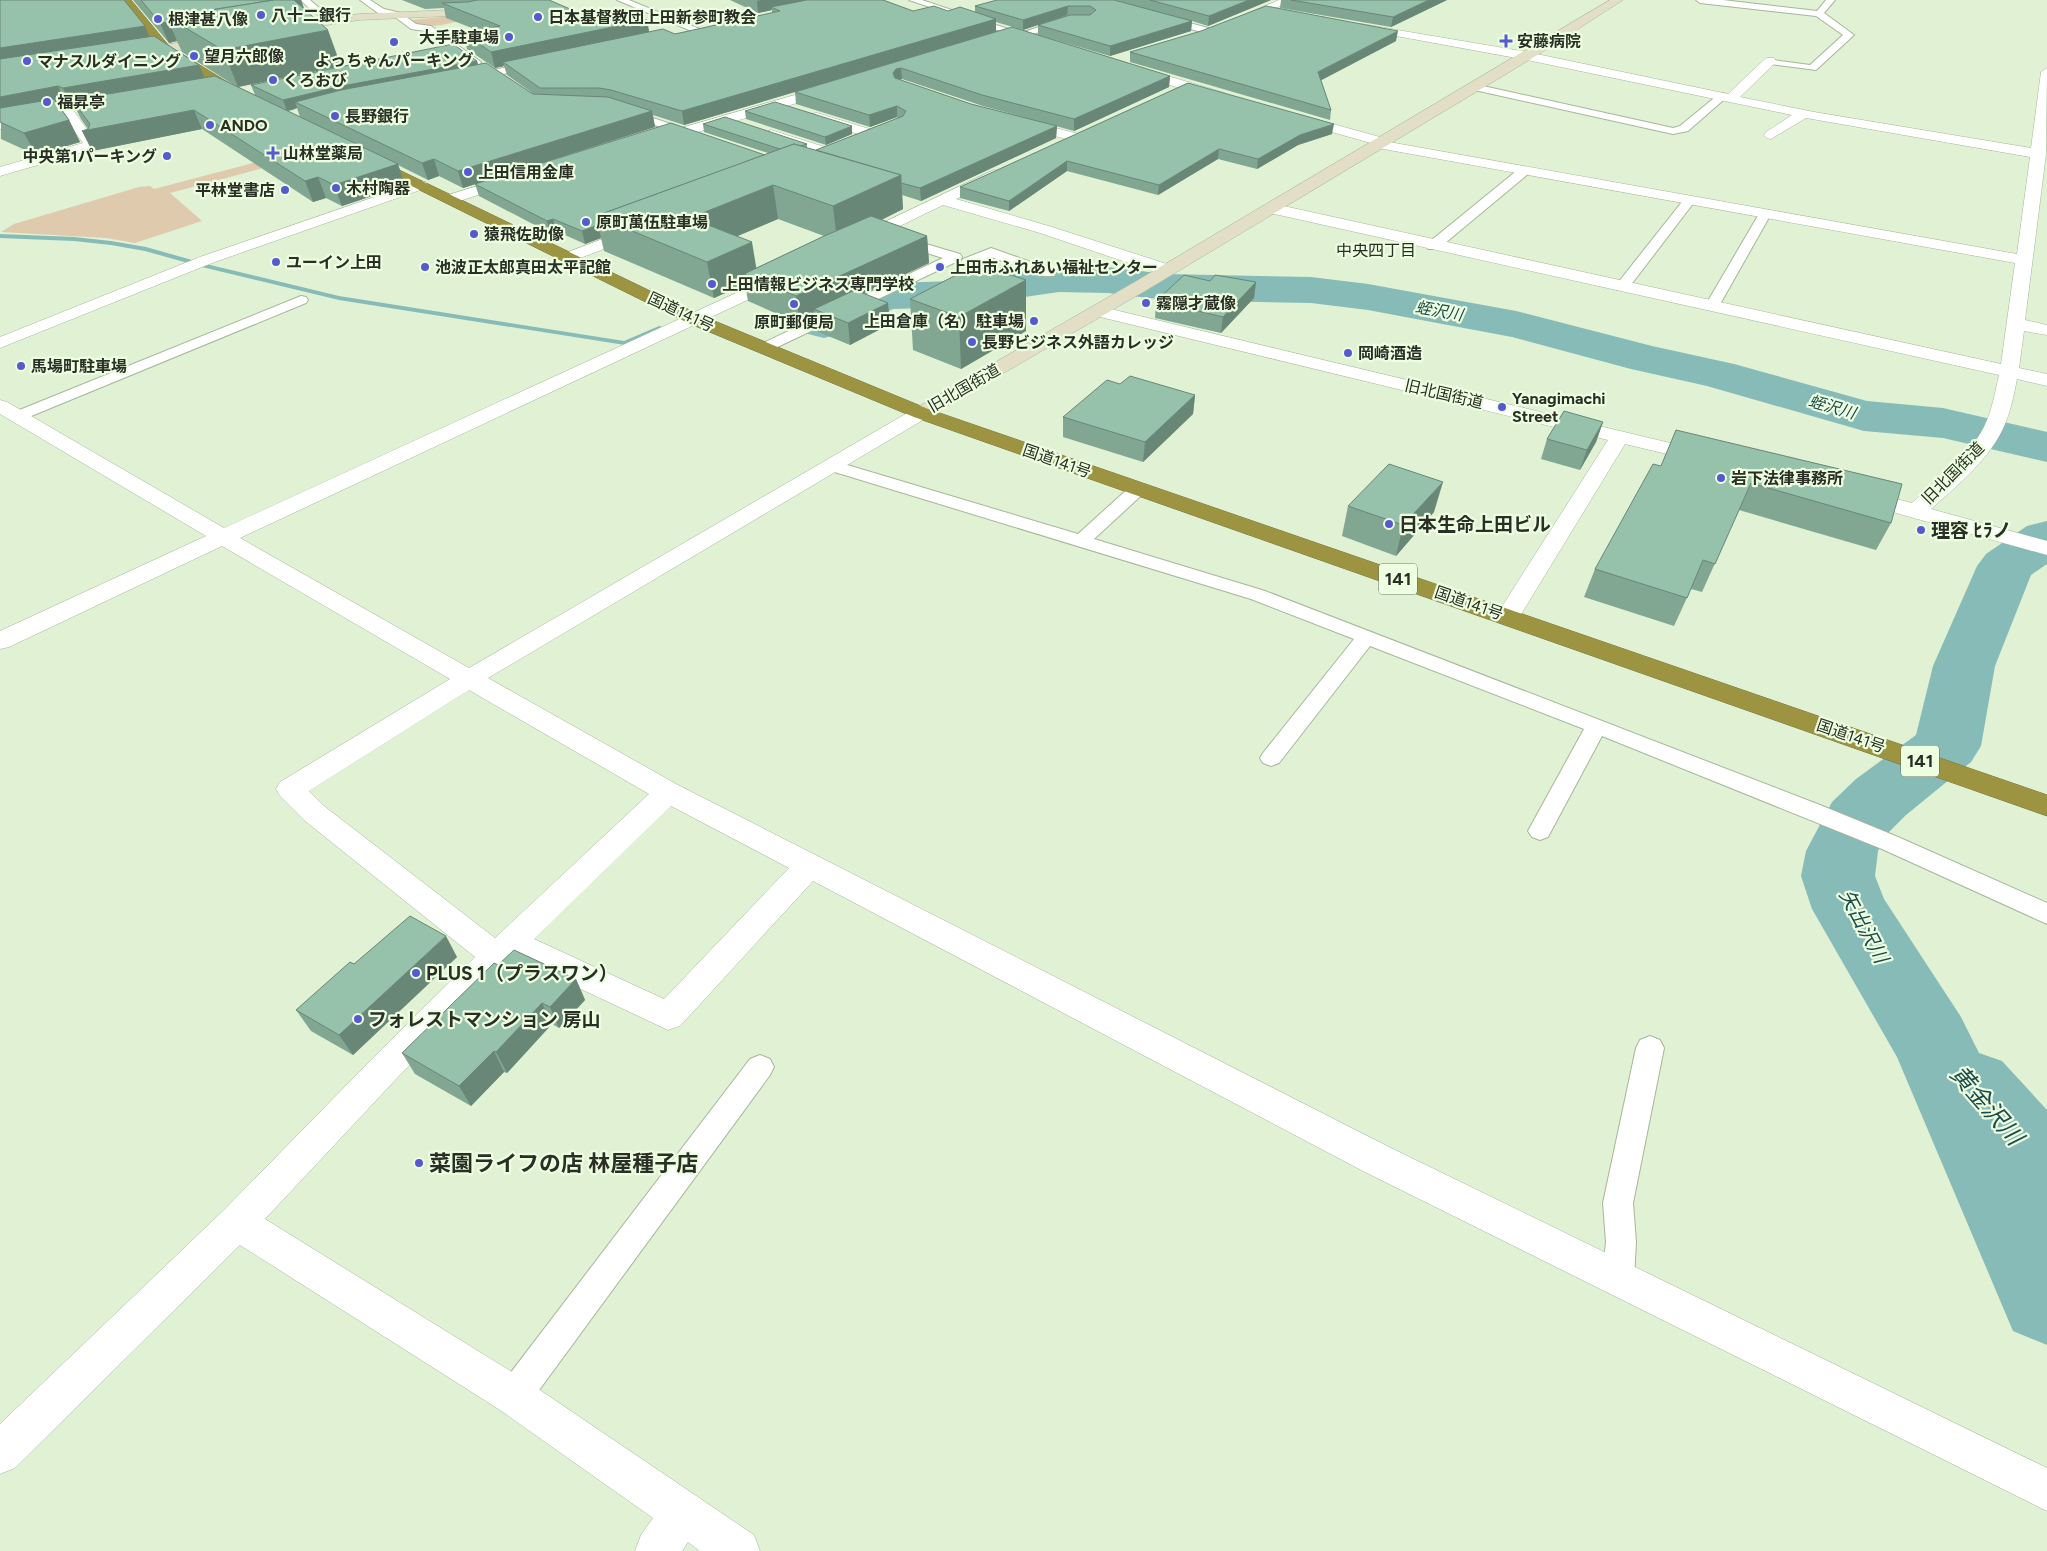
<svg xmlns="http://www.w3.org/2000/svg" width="2047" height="1551" font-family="Figtree,'Noto Sans JP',sans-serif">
	<rect width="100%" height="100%" fill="#e0f1d4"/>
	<g fill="#e0caad">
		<path d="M475,14l3,2c-19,4 -52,18 -68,4z"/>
		<polygon points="306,149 316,154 170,193 202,221 135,243 106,238 1,232 14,224 139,187 150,186 154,189"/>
	</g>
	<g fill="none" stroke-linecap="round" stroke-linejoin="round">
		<polygon fill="#86bbb7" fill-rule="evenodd" points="0,234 74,237 111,241 146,247 206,264 339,296 624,341 659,326 666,328 625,345 339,300 202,267 145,251 111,245 74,241 0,238"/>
		<g fill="#86bbb7" fill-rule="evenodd">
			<polygon points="1059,266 1108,267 1165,274 1311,277 1368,284 1516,311 1652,346 1734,364 1867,401 1943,408 2047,432 2047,462 1943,438 1864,431 1707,386 1631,369 1512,337 1368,310 1311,303 1165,300 1108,293 1059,292 955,307 893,309 840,334 824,338 808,334 802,325 808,316 862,291 891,283 955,281"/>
			<polygon points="2047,521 2047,564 2031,575 1995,666 1981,746 1971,762 1906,815 1886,835 1878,851 1875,876 1884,899 1961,1017 1979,1053 2002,1061 2047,1110 2047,1345 2013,1331 1897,1057 1812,909 1801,876 1806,851 1832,802 1856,779 1916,735 1933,666 1977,566 1986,554 2027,526"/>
		</g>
		<defs>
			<g id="lane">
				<path d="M301,0h9l8,7 23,13 -2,2c-13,2 -30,-13 -38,-22z"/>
				<polygon points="360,0 370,0 384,9 401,13 416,24 431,26 481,62 480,64 472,64 426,31 411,29 395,17 378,13"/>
				<polygon points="617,0 629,0 702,30 700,32 694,32"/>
				<polygon points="909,0 922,0 1017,32 1012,35 1009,34"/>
				<polygon points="1696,0 1723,0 1817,11 1826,0 1835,0 1824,13 1854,35 1816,70 1770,64 1766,63 1766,59 1810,65 1843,35 1816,16 1700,3"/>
				<polygon points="1163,16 1212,29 1214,31 1209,34 1160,21 1160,17"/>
				<polygon points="1066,18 1071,21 1069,23 1020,38 1015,35"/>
				<polygon points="536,61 541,64 540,66 470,81 465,78 470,75"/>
				<polygon points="1474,84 1673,128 1680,126 1719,94 1723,93 1728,96 1688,131 1673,134 1470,89 1469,87 1470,85"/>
				<polygon points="626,109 677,126 679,128 673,131 622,114 621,112 622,110"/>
				<polygon points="1524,167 1530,171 1528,174 1438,249 1428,249 1426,246 1428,243 1520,168"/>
				<polygon points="1689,197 1695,201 1627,290 1617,290 1615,287 1617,284 1685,198"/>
				<polygon points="1765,210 1771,214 1719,306 1717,309 1707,309 1705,306 1759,214"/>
				<polygon points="899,236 960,254 962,257 960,260 769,351 759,351 756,348 759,345 943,258 894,243 892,240 894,237"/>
				<polygon points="991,248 1054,270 1056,273 1054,276 1044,276 991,257 968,266 961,262 963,259"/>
				<polygon points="301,296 306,297 308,300 306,303 24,419 12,419 10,416 12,413"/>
				<polygon points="834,461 1078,534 1132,485 1138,484 1144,485 1147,489 1144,493 1094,539 1265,591 1820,805 1898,837 2047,903 2047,924 1882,849 1602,736 1548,837 1540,840 1532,837 1528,831 1584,729 1370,646 1279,763 1271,766 1263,763 1260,758 1263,753 1354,639 1251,599 828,470 825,466 828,462"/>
				<polygon points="1650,1036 1660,1040 1664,1048 1633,1203 1636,1242 1634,1278 1629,1289 1618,1293 1607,1289 1602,1278 1606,1242 1603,1203 1636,1048 1640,1040"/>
				<polygon points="760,1055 770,1059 774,1067 770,1075 526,1408 514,1413 502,1408 497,1396 502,1384 750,1059"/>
			</g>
			<g id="street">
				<polygon points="1279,0 1293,0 1240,24 1236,25 1230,22 1232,20"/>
				<path d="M1362,24l165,28 201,42 38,-36h8l2,3 -2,3 -34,33 74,15 217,36 10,-76 6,-4 -1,86 -21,166 22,5v10l-23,-4 -5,37 28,6v12l-30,-7c-3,15 -6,31 -12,45 -14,34 -47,61 -74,85l116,32v14l-194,-54 -3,-5 3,-5 8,-1 51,13c25,-22 56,-45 72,-76 8,-16 11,-35 15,-52l-729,-162 -5,-2 -3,-3 3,-3 5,-2 731,161 14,-101 -637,-115 -5,-1 -2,-4 -79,-22 -2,-3 7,-4 90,25 2,3 628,112 13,-97 -224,-39 -35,21 -5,-1 -2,-3 2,-3 26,-17 -265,-55 -169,-31 -2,-2 2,-2z"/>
				<polygon points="1134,66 1225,93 1226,96 1220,100 1130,73 1128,70"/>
				<polygon points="833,84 838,85 839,88 838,91 691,134 686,135 679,131 681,128"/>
				<polygon points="68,109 73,110 96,142 98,145 96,148 0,176 0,167 83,143 65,118 0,129 0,121"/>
				<polygon points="817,113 876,131 878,134 871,138 812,120 810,117 812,114"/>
				<polygon points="1020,119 1079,134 1081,137 1074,141 1015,126 1013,123 1015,120"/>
				<polygon points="771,130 831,149 833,152 831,155 826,156 766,137 764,134"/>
				<polygon points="994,170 999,171 1001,174 999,177 956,199 1052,227 1173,266 1175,270 1173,274 1161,274 1040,233 943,205 865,243 853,243 851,240 853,237"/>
				<polygon points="513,175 518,176 520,179 518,182 450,204 445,202 442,199 445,196"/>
				<polygon points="421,181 426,182 428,185 426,188 212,263 0,348 0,337 200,257"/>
				<polygon points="637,226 643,228 645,231 643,234 575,260 563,260 561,257 563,254"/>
				<path d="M780,273l6,1 2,4 -2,4 -546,256 229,130 445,-259 7,-2 7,2 3,4 -3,4 -440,261 190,107 711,362 658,321v43l-684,-340 -550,-290 -133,145 -12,4 -153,-72 -117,119 -133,142 263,163 226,153 6,16h-60l-12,-9 -6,9h-47l6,-16 12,-17 -153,-108 -260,-165 -225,223 -15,6v-50l224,-214 150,-153 101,-100 -171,-137 -24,-24 -4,-7 4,-7 170,-103 -228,-133 -213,101 -9,2v-18l206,-95 -206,-122v-14l7,2 217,126zM469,690l180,104 -154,144 -171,-132 -15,-15zM671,806l118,62 -125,131 -130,-60z"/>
				<polygon points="1098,306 1712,453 1715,457 1712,461 1705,463 1625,444 1520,616 1517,621 1508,623 1499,621 1496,616 1608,440 1092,315 1089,311 1092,307"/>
			</g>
			<g id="secondary">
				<polygon points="518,0 540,0 535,3 472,15 359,20 284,32 278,29 284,26 359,14 472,9"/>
				<polygon points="1610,0 1623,0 1531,59 1145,291 928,417 921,419 914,417 911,413 914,409 1133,283"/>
				<polygon points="217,36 221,38 223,40 221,42 165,53 159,49 165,45"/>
			</g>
			<g id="highway">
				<polygon points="120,0 131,0 169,46 245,93 246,96 245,99 235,99 161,52"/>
				<polygon points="368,155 700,315 928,409 2047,795 2047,816 914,417 688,323 363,162 361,159 363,156"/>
			</g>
		</defs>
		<use href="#lane" stroke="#a6b69b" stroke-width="2"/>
		<use href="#street" stroke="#a6b69b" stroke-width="1"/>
		<use href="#secondary" stroke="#a6b69b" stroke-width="1"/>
		<use href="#highway" stroke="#747138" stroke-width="1"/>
		<use href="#lane" fill="#fff" fill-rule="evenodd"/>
		<use href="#street" fill="#fff" fill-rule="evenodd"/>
		<use href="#secondary" fill="#e2dfc6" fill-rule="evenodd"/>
		<use href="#highway" fill="#9d9442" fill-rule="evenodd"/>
	</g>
	<g fill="#81a692" fill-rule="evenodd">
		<path d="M0,0l149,36 55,41 33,10 -55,-35 -5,-11 -8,2 -36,-43h168l3,9 37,57 -103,21 17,8 -4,-10 226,-24 1,3 56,30 -27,-19 -3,-9 -9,2 -28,-19 -4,-16 14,-3 -31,-12 -2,-10 -19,1 -23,-9h147l49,21 52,11 25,2 97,-21v-3l-14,3 -28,-13h153l30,11h35l27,1v-6l139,-6 44,12 -43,-12h156l-63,26 -16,-5 -1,10 -81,25 -72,-21v-10l-15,5 -27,-8v10l-312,93 -31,-10 2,12 -192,61 -24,-12 -11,4 -30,-15 7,20 -63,21 -16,-8 -13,4 -111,-73 -110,22 -4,-22 -7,-10 -5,-10h-3l-5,-2 -7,1 8,12 11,22 -44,13 -35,-16zM297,108l3,9 -12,-6 5,-1z"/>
		<polygon points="1281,0 1447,0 1391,27 1280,8"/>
		<path d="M1012,27l158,49 -1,11 -95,44 -91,-25 -81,-27 -2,1 71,24 86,22 -1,12 -135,63 -19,-6 1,14 -21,11 45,16 2,27 -65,30 26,31 -40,21 -34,-14 -1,-14 -15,7 -52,-23 -3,-17 -31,14 -110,-47 -3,-13 -16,6 -29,-13 -6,2 -71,-37 -4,-12 290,-29 3,-2 -64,-21 -1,-8 104,20v4l9,2 82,-32 -1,-1 -27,10 -74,-23 -1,-12zM778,219l46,17 -68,32 -19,-32z"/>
		<polygon points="1396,41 1321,80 1331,110 1330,120 1130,62 1130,52"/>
		<polygon points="1188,83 1332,134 1298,145 1257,169 1218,159 1158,195 1067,171 1009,211 960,198 960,187"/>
		<polygon points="745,111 852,134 826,145 746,119"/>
		<polygon points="1026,280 1026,331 961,369 913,350 910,299"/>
		<polygon points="1210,281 1256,282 1254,298 1221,333 1155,318 1156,301"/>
		<polygon points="1120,384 1195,395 1193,414 1143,462 1063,437 1063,417"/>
		<polygon points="1603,422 1596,442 1580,470 1541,459 1547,439"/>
		<polygon points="1676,430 1891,523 1876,550 1739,510 1702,592 1691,589 1674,626 1584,597 1595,569 1661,466"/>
		<polygon points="1348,506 1434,512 1396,556 1342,536"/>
		<polygon points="457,957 353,1055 311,1031 296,1010 354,964"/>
		<polygon points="498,965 576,979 585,1000 559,1028 552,1024 507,1073 504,1072 471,1106 415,1074 402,1053"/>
	</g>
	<g fill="#698777">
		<polygon points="290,0 301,0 307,17"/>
		<polygon points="761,0 821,0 771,7 772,10 758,13 757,1"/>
		<polygon points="1249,0 1271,0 1208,26 1209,16"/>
		<polygon points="1429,0 1447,0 1391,27 1393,17"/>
		<polygon points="1068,6 1067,15 1023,30 1023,20"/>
		<polygon points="996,19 996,32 684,125 682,111"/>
		<polygon points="647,20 650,36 503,62 504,66 495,68 491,52"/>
		<polygon points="1192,21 1191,31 1110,56 1110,46"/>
		<polygon points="169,22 177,41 169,43 160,23"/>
		<polygon points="145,26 153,45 0,69 0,48"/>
		<polygon points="328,30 341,66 238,87 223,50"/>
		<polygon points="1398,31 1396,41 1316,83 1318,72"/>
		<polygon points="477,61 479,71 295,102 297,108 287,111 283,100 342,86"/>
		<polygon points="199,65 208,85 72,100 76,109 73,109 63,88"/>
		<polygon points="901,68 902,79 897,80 893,84 893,73 896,69"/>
		<polygon points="1170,76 1169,87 1074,131 1074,119"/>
		<polygon points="58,86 68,107 0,120 0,97"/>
		<polygon points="897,106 897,117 870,127 869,115"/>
		<polygon points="194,110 202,129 92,151 82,131"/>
		<polygon points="652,111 655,127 463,188 458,171"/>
		<polygon points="69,120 80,142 36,155 24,133"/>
		<polygon points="1334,124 1332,134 1298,145 1257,169 1258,159 1300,135"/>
		<polygon points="852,126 852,134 826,145 825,137"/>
		<polygon points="1057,126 1056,138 921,201 920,188"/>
		<polygon points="1219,149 1218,159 1158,195 1159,185"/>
		<polygon points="434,159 439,176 428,180 422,163"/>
		<polygon points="1067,161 1067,171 1009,211 1009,201"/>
		<polygon points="398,164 405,185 342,206 334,185"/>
		<polygon points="901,175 903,209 837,241 833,206"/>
		<polygon points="318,177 326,198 313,202 305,181"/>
		<polygon points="773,185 778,219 697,253 690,218"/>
		<polygon points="553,219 556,231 550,233 547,221"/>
		<polygon points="598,225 601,238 585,244 582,231"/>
		<polygon points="927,236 929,263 823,313 814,309 815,317 800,324 796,296"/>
		<polygon points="752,242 758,278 744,274 745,284 714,298 707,262"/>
		<polygon points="1026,280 1026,331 961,369 959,317"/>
		<polygon points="1256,282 1254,298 1221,333 1223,317"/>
		<polygon points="888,303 890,324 850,345 848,323"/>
		<polygon points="1195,395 1193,414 1143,462 1145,442"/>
		<polygon points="1603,422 1596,442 1580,470 1587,450"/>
		<polygon points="1443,482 1434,512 1396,556 1403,525"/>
		<polygon points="446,936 457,957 353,1055 339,1035"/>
		<polygon points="576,979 585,1000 559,1028 550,1007"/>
		<polygon points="542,1003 552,1024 507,1073 496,1052"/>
		<polygon points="494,1051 504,1072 471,1106 459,1086"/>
	</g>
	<g fill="#96c1aa" stroke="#698777">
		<polygon points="0,0 124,0 145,26 0,48"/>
		<polygon points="141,0 274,0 167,17 169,22 160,23"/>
		<polygon points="274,0 294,0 328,30 223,50 167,17"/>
		<polygon points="477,0 549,0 598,21 631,14 647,20 491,52 463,33 500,26 442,3 468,2"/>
		<polygon points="807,0 883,0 913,11 934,6 948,11 960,7 996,19 682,111 611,90 599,88 540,88 503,62 663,29 675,34 780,11 771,7"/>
		<polygon points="997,0 1114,0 1192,21 1110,46 1038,25 1070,15 1090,15 1096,10 1090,6 1068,6 1023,20 975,6"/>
		<polygon points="1150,0 1249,0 1209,16"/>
		<polygon points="1291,0 1429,0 1393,17"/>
		<polygon points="1266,6 1398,31 1318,72 1331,110 1130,52 1201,31"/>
		<polygon points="1012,27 1170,76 1074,119 982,95 901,68 896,69 893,73 895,78 971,104 1057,126 920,188 901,183 901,175 816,150 903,116 906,111 897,106 869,115 795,92"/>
		<polygon points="154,36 199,65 63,88 58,86 0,97 0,59"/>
		<polygon points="453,44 477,61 342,86 283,100 251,85"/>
		<polygon points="486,63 533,94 608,97 652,111 458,171 434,159 422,163 295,102 341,90"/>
		<polygon points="215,76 398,164 334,185 318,177 305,181 194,110 82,131 88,129 90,124 72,100"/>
		<polygon points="1188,83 1334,124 1300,135 1258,159 1219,149 1159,185 1067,161 1009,201 960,187"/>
		<polygon points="54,99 69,120 24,133 0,122 0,108"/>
		<polygon points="775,102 852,126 825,137 745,111"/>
		<polygon points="725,117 807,144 801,146 794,144 780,149 703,124"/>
		<polygon points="671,123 765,155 596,216 598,225 582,231 553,219 547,221 475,184"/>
		<polygon points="794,144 901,175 833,206 773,185 690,218 752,242 707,262 596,216"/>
		<polygon points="871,216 927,236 796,296 744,274 822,237"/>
		<polygon points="977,264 1026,280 959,317 910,299"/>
		<polygon points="1184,275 1210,281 1215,275 1256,282 1223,317 1156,301"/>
		<polygon points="855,290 888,303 848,323 814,309"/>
		<polygon points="1130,376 1195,395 1145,442 1063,417 1107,380 1120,384"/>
		<polygon points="1564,411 1603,422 1587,450 1547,439"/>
		<polygon points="1676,430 1902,484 1891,523 1751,483 1715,564 1703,560 1687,598 1595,569 1653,464 1661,466"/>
		<polygon points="1389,464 1443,482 1403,525 1348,506"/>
		<polygon points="410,916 446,936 339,1035 296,1010 350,962 354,964"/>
		<polygon points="514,950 576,979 550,1007 542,1003 496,1052 494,1051 459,1086 402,1053 494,963 498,965"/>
	</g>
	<g fill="#565ad1" stroke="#edfee1" stroke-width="2">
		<circle cx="261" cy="15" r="5"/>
		<circle cx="538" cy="17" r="5"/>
		<circle cx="158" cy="19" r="5"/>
		<circle cx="509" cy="37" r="5"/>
		<path d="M1503.5 33.5h5v5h5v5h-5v5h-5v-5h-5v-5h5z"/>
		<circle cx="394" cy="42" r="5"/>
		<circle cx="194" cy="56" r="5"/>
		<circle cx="27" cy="61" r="5"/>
		<circle cx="273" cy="80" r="5"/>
		<circle cx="47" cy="102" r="5"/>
		<circle cx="335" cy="116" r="5"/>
		<circle cx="210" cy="125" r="5"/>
		<path d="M270.5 145.5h5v5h5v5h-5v5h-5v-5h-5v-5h5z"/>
		<circle cx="167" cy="156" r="5"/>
		<circle cx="468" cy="172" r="5"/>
		<circle cx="336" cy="188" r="5"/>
		<circle cx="285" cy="190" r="5"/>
		<circle cx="586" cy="222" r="5"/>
		<circle cx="474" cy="234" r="5"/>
		<circle cx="276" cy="262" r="5"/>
		<circle cx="425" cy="267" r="5"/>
		<circle cx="940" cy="267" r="5"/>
		<circle cx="712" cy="284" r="5"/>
		<circle cx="1146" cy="303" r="5"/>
		<circle cx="794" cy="304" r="5"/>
		<circle cx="1034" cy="321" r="5"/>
		<circle cx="972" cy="342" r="5"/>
		<circle cx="1348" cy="353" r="5"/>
		<circle cx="21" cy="366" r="5"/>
		<circle cx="1502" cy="407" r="5"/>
		<circle cx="1721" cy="478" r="5"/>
		<circle cx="1389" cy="524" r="5"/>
		<circle cx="1921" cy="530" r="5"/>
		<circle cx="416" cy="973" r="5"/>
		<circle cx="358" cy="1019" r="5"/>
		<circle cx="419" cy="1163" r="5"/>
	</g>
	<g text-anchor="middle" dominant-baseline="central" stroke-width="4.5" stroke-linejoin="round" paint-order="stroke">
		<g font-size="16" font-weight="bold" fill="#292f24" stroke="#edfee1" text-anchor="start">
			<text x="271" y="15">八十二銀行</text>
			<text x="548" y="17">日本基督教団上田新参町教会</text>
			<text x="168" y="19">根津甚八像</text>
			<text x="499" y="37" text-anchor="end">大手駐車場</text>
			<text x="1517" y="41">安藤病院</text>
			<text x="204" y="56">望月六郎像</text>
			<text x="394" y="60" text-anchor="middle">よっちゃんパーキング</text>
			<text x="37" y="61">マナスルダイニング</text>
			<text x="283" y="80">くろおび</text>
			<text x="57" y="102">福昇亭</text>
			<text x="345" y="116">長野銀行</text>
			<text x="220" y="125">ANDO</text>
			<text x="283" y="153">山林堂薬局</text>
			<text x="157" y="156" text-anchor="end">中央第1パーキング</text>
			<text x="478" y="172">上田信用金庫</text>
			<text x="346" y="188">木村陶器</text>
			<text x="275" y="190" text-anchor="end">平林堂書店</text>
			<text x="596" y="222">原町萬伍駐車場</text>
			<text x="484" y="234">猿飛佐助像</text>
			<text x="286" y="262">ユーイン上田</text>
			<text x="435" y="267">池波正太郎真田太平記館</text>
			<text x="950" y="267">上田市ふれあい福祉センター</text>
			<text x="722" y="284">上田情報ビジネス専門学校</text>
			<text x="1156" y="303">霧隠才蔵像</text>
			<text x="1024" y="321" text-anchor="end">上田倉庫（名）駐車場</text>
			<text x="794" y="322" text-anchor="middle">原町郵便局</text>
			<text x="982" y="342">長野ビジネス外語カレッジ</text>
			<text x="1358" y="353">岡崎酒造</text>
			<text x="31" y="366">馬場町駐車場</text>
			<text x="1512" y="398">Yanagimachi<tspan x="1512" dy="18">Street</tspan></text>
			<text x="1731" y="478">岩下法律事務所</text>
		</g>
		<g font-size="16" fill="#292f24" stroke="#edfee1">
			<text x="1376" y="250">中央四丁目</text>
		</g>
		<g font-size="16" font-style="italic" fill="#1c4c49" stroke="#edfee1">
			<text transform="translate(1439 311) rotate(10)">蛭沢川</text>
			<text transform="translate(1832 407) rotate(16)">蛭沢川</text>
		</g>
		<g font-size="16" fill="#292f24" stroke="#edfee1">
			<text transform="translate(681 312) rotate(25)">国道141号</text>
			<text transform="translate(964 388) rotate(-30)">旧北国街道</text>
			<text transform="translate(1444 394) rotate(13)">旧北国街道</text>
			<text transform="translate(1057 461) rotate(19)">国道141号</text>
			<text transform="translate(1953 473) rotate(-45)">旧北国街道</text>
			<text transform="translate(1469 603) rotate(19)">国道141号</text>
			<text transform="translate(1851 736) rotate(19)">国道141号</text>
		</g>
		<g fill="#edfee1" stroke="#646d5d" stroke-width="1">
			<rect x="1379" y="563.5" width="38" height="31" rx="4"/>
			<rect x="1901" y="745.5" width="38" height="31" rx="4"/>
		</g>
		<g font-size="18" font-weight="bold" fill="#292f24">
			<text x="1398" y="579">141</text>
			<text x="1920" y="761">141</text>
		</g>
		<g font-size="19" font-weight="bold" fill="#292f24" stroke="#edfee1" text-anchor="start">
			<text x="1399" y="524">日本生命上田ビル</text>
			<text x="1931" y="530">理容 ﾋﾗノ</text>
			<text x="426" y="973">PLUS 1（プラスワン）</text>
			<text x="368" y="1019">フォレストマンション 房山</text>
		</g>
		<g font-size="20" font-style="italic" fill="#1c4c49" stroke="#edfee1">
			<text transform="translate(1864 926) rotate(62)">矢出沢川</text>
		</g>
		<g font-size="22" font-weight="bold" fill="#292f24" stroke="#edfee1" text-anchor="start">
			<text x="429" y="1163">菜園ライフの店 林屋種子店</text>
		</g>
		<g font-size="24" font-style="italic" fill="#1c4c49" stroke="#edfee1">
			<text transform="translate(1987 1105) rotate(49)">黄金沢川</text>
		</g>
	</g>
</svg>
